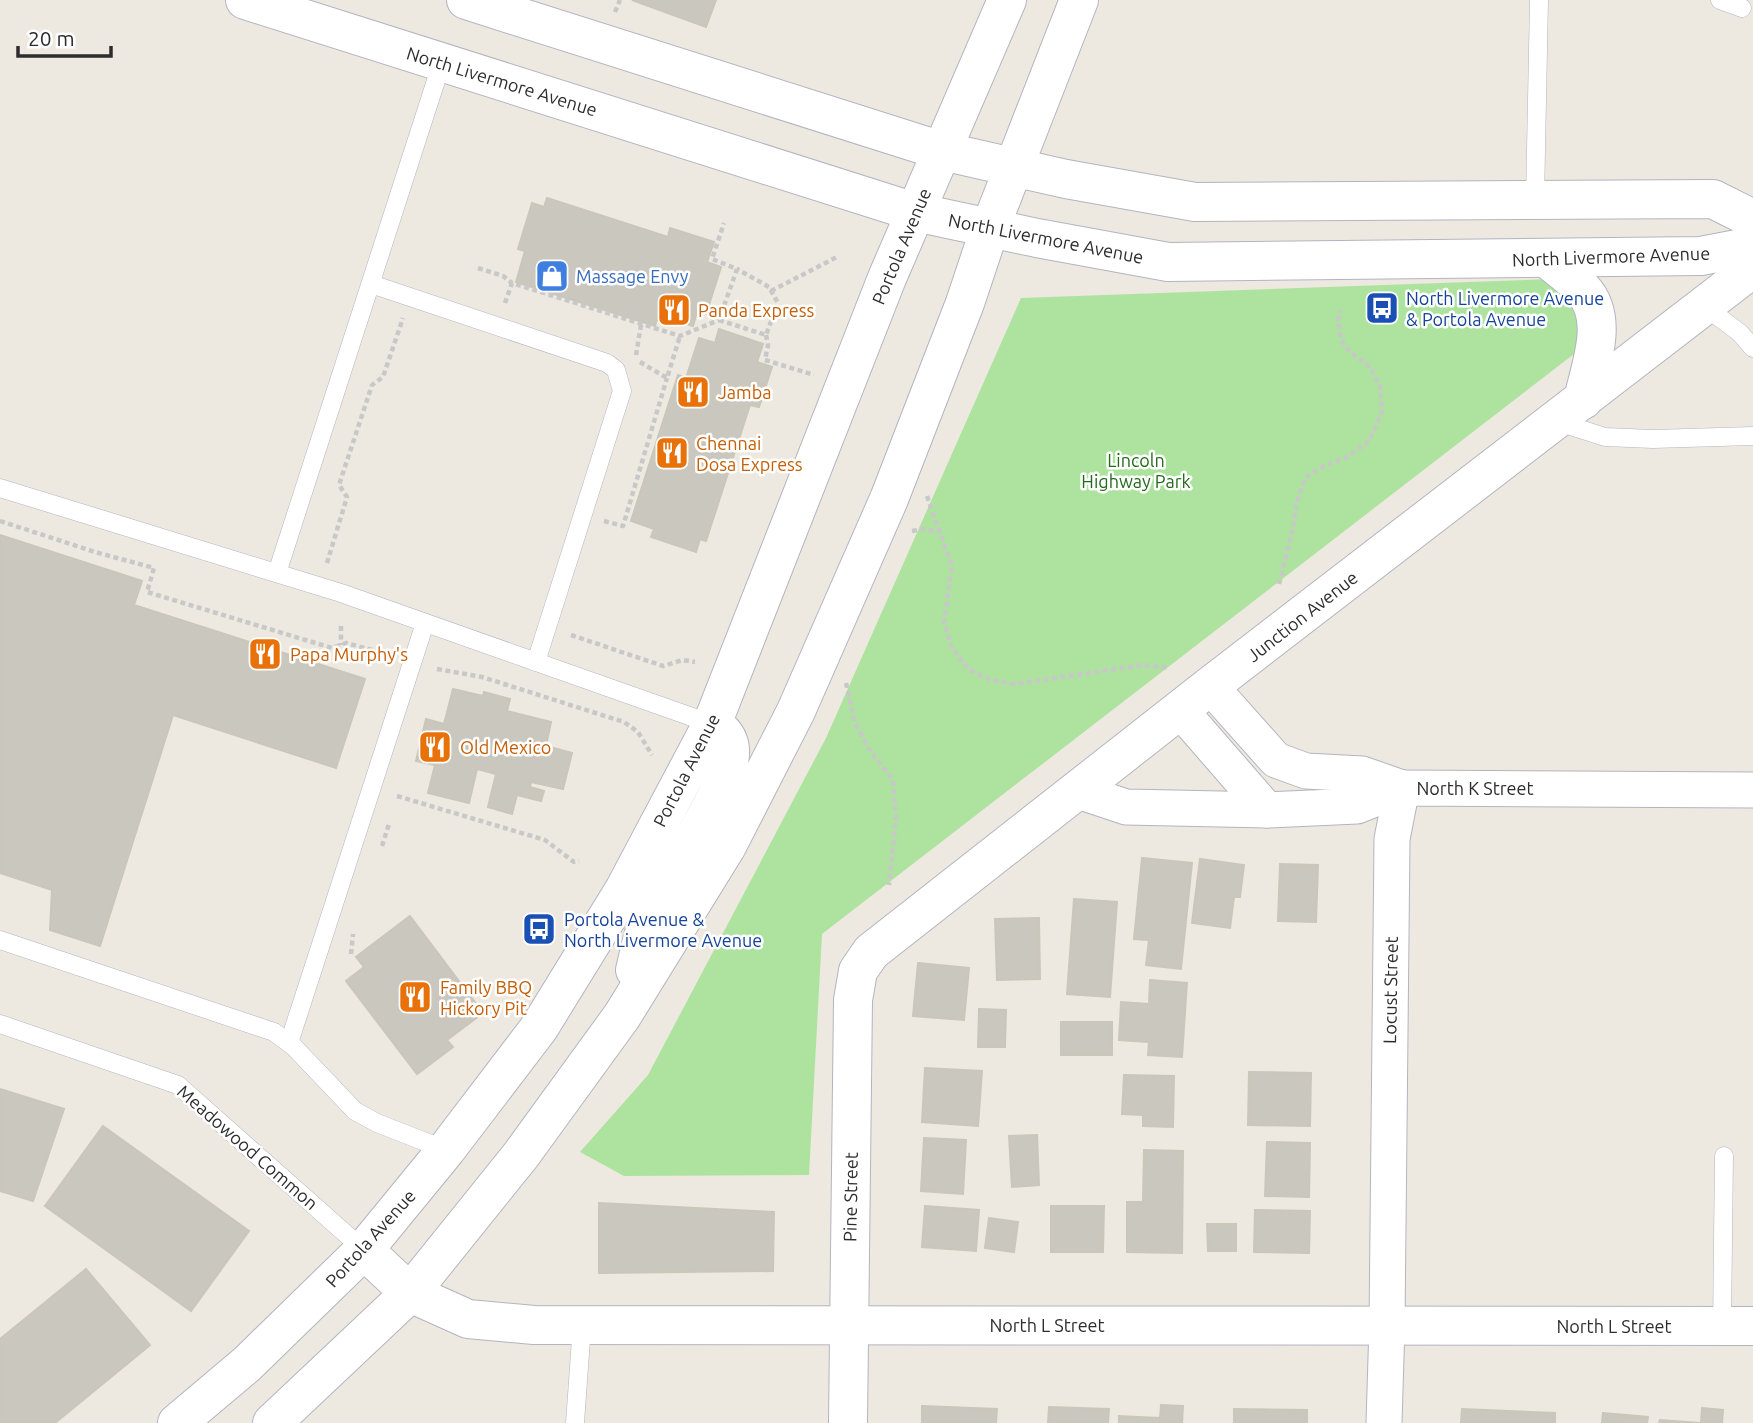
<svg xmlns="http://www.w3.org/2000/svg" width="1753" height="1423" font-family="Ubuntu,sans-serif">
	<rect width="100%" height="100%" fill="#eee9e0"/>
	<polygon fill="#ade39e" points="1579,278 1609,327 822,934 809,1175 624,1176 580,1152 648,1075 826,738 1021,298"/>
	<g fill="#cac7be" stroke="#cac6b9" stroke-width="2">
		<polygon points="632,0 716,0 706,27"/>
		<polygon points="547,198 668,237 670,228 714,242 707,262 721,267 706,314 697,312 693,326 658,315 655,326 516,282 525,251 518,249 532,203 544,207"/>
		<polygon points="719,329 763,344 757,362 772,367 759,407 750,405 706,541 700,539 696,552 651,537 654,529 631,521 678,375 686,378 699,338 715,343"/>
		<polygon points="0,535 142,581 134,605 365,679 336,768 173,715 100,946 50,930 52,890 0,873"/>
		<polygon points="453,689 483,696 484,692 510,699 507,711 551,722 546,746 572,753 563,789 531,782 530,787 544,791 541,801 517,795 512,814 488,807 496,774 477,769 469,803 428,793 435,765 416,761 426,719 444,724"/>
		<polygon points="1142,858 1192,863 1181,969 1146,965 1149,940 1134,939"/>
		<polygon points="1200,859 1244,865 1240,897 1234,897 1230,928 1192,923"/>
		<polygon points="1280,864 1318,865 1316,922 1278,921"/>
		<polygon points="1074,899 1117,902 1110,997 1067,994"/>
		<polygon points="410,916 483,1013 447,1040 453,1047 417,1074 346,981 364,967 356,957"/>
		<polygon points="1039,918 1040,979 997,980 995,919"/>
		<polygon points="918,963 969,968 964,1020 913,1016"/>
		<polygon points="1150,980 1187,983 1182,1057 1148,1055 1149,1042 1119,1040 1121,1002 1149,1004"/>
		<polygon points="979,1009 1006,1010 1005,1047 978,1047"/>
		<rect x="1061" y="1022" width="51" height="33"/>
		<polygon points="925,1068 982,1071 978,1126 922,1122"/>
		<polygon points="1249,1072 1311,1073 1310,1126 1248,1125"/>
		<polygon points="1124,1075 1174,1076 1173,1127 1143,1126 1143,1115 1122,1114"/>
		<polygon points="0,1089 64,1109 33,1201 0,1191"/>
		<polygon points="103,1126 249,1231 191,1311 45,1206"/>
		<polygon points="1037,1135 1039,1185 1012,1187 1009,1136"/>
		<polygon points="924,1138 966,1140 963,1194 921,1191"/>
		<polygon points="1267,1142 1310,1143 1309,1197 1265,1196"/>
		<polygon points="1144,1150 1183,1151 1182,1253 1127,1252 1127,1202 1143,1202"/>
		<polygon points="599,1203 774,1212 773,1271 599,1273"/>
		<polygon points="925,1206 979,1210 976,1251 922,1247"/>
		<polygon points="1051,1206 1104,1206 1103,1252 1051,1252"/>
		<polygon points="1255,1210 1310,1211 1309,1253 1254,1252"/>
		<polygon points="989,1218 1018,1222 1014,1252 985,1248"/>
		<polygon points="1207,1224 1236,1224 1236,1251 1208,1251"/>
		<polygon points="86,1269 150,1345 55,1423 0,1423 0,1339"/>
		<polygon points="1161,1405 1183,1406 1182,1423 1119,1423 1119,1416 1160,1418"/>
		<polygon points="922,1406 997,1409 996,1423 922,1423"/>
		<polygon points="1049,1407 1109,1409 1108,1423 1048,1423"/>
		<polygon points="1702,1408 1723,1410 1722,1423 1659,1423 1660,1420 1701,1423"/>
		<polygon points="1234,1409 1307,1410 1307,1423 1234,1423"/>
		<polygon points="1462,1409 1555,1413 1555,1423 1461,1423"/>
		<polygon points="1603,1413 1648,1417 1647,1423 1602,1423"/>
	</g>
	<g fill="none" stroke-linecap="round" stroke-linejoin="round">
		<defs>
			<g id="lane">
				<polyline points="1720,0 1742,8"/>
				<polyline points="1535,200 1539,0"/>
				<polyline points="371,284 607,363 616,370 622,391 536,662"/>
				<polyline points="1704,306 1740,333 1753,348"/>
				<polyline points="1555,421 1605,437 1653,439 1753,436"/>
				<polyline points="0,488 341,593 712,724"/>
				<polyline points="277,573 442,62"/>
				<polyline points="0,940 274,1032 294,1047 355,1111 377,1123 446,1150"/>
				<polyline points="0,1024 178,1085 364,1250"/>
				<polyline points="289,1043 425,623"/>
				<polyline points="1722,1326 1724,1156"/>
				<polyline points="575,1423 582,1325"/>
			</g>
			<g id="street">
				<polyline points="1210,686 1276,760 1306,771 1362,774 1402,788"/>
				<polyline points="1181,711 1267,810"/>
				<polyline points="1078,791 1126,807 1267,810 1357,806 1402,788 1753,790"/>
				<polyline points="1384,1423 1387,1325 1392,839 1402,788"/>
			</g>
			<g id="secondary">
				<polyline points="245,0 915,212 1037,238 1168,262 1701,256 1753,246"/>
				<polyline points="466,0 942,151 1066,179 1195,202 1713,199 1753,219"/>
				<path d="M1546,258c12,10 27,20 37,32 27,29 7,76 0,110"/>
				<path d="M635,970c5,-20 9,-44 18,-62 17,-35 81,-124 77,-159 -1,-11 -8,-19 -18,-25"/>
				<polyline points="364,1250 410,1293 468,1319 534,1325 1753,1326"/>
				<polyline points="177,1423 247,1364 364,1250 446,1150 539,1028 624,890 712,724 887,278 1007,0"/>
				<polyline points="272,1423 410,1293 521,1155 622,1016 727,846 796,711 889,499 965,303 990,228 1079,0"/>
				<polyline points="848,1423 853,1000 858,971 871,952 1210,686 1753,268"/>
			</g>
		</defs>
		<use href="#lane" stroke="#b3b4c0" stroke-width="19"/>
		<use href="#street" stroke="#b3b4c0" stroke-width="37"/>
		<use href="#secondary" stroke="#b3b4c0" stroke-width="40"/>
		<g stroke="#c8c8c8" stroke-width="4.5" stroke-dasharray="5 3.5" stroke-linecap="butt">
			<polyline points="615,12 620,0"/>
			<polyline points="478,268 503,276 512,283"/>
			<polyline points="771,291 837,257"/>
			<polyline points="505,303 512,283 680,336 719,320 737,269 712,259 724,223"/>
			<polyline points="719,320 766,335 778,303 769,287 737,269"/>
			<polyline points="766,335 768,345 765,360 814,375"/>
			<polyline points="636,355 641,325"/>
			<polyline points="640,362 667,378 680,336"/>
			<polyline points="927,496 952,566 944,622 951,646 968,669 990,680 1015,684 1143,665 1170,668"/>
			<polyline points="0,521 95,552 154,568 147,592 332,648 346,643 391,655"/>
			<polyline points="604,521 623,526 667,378"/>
			<polyline points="912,531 923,529 939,532"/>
			<polyline points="327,563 347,497 339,485 372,385 383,377 403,318"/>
			<polyline points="1279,584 1293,529 1296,505 1305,478 1324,466 1347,457 1369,441 1382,412 1380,386 1370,367 1350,352 1341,340 1338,320 1341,310"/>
			<polyline points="341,626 341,645"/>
			<polyline points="571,635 663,666 683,660 695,662"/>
			<polyline points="437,669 482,677 624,722 638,732 652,755"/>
			<polyline points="846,683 855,723 871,752 893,780 896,818 889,885"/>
			<polyline points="397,796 545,840 574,862 579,861"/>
			<polyline points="382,846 389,824"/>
			<polyline points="351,954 353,934"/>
		</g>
		<use href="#lane" stroke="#fff" stroke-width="18"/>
		<use href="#street" stroke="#fff" stroke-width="35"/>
		<use href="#secondary" stroke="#fff" stroke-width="38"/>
	</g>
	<defs>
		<symbol id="shop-square" viewBox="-11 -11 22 22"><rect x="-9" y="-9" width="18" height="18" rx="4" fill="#3f7fe0" stroke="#fff"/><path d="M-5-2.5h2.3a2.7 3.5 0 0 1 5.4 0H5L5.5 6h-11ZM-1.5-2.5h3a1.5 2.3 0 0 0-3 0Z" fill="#fff"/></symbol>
		<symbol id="bus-square" viewBox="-11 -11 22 22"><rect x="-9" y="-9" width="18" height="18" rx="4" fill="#1a4fb4" stroke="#fff"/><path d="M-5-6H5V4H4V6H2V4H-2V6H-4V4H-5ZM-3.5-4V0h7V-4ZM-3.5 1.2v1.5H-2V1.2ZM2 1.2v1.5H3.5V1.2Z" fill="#fff"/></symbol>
		<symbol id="restaurant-square" viewBox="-11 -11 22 22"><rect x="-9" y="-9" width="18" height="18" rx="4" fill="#e8710a" stroke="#fff"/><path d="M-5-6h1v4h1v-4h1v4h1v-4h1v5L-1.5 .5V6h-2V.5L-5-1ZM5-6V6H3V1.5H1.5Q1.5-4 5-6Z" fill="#fff"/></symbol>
	</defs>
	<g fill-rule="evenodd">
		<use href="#shop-square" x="533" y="257" width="38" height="38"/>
		<use href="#bus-square" x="1363" y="289" width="38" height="38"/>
		<use href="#restaurant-square" x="655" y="291" width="38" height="38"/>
		<use href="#restaurant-square" x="674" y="373" width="38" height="38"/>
		<use href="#restaurant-square" x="653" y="434" width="38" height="38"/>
		<use href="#restaurant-square" x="246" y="635" width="38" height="38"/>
		<use href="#restaurant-square" x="416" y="728" width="38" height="38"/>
		<use href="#bus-square" x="520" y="910" width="38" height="38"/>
		<use href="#restaurant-square" x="396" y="978" width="38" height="38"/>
	</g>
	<g text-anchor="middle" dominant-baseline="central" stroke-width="5" stroke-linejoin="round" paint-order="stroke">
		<g font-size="18" fill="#2d2d2d" stroke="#fff">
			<text transform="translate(502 81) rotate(17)">North Livermore Avenue</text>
			<text transform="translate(1046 238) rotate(11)">North Livermore Avenue</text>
			<text transform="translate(901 246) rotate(-67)">Portola Avenue</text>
			<text transform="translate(1611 256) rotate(-2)">North Livermore Avenue</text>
			<text transform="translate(1302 616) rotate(-38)">Junction Avenue</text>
			<text transform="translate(686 770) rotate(-63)">Portola Avenue</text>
			<text x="1475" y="788">North K Street</text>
			<text transform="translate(1390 990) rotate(-89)">Locust Street</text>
			<text transform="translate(248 1147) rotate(41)">Meadowood Common</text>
			<text transform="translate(850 1197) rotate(-89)">Pine Street</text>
			<text transform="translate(370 1238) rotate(-48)">Portola Avenue</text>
			<text x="1047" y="1325">North L Street</text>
			<text x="1614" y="1326">North L Street</text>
		</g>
		<g font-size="18" fill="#366cbe" stroke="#fff" text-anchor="start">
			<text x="576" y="276">Massage Envy</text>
		</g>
		<g font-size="18" fill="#164399" stroke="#fff" text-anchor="start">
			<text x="1406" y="298">North Livermore Avenue<tspan x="1406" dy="21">&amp; Portola Avenue</tspan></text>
			<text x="564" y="919">Portola Avenue &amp;<tspan x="564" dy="21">North Livermore Avenue</tspan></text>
		</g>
		<g font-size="18" fill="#c56008" stroke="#fff" text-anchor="start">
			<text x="698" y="310">Panda Express</text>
			<text x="718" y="392">Jamba</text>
			<text x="696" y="443">Chennai<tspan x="696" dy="21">Dosa Express</tspan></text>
			<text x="290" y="654">Papa Murphy's</text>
			<text x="460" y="747">Old Mexico</text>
			<text x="440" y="987">Family BBQ<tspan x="440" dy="21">Hickory Pit</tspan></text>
		</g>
		<g font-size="18" fill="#246a1c" stroke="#fff">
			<text x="1136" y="460">Lincoln<tspan x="1136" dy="21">Highway Park</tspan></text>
		</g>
	</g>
	<path d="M18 46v10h93v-10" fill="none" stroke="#2d2d2d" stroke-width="3.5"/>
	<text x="28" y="46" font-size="21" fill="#2d2d2d" stroke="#ffffff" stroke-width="5" paint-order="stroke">20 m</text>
</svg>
